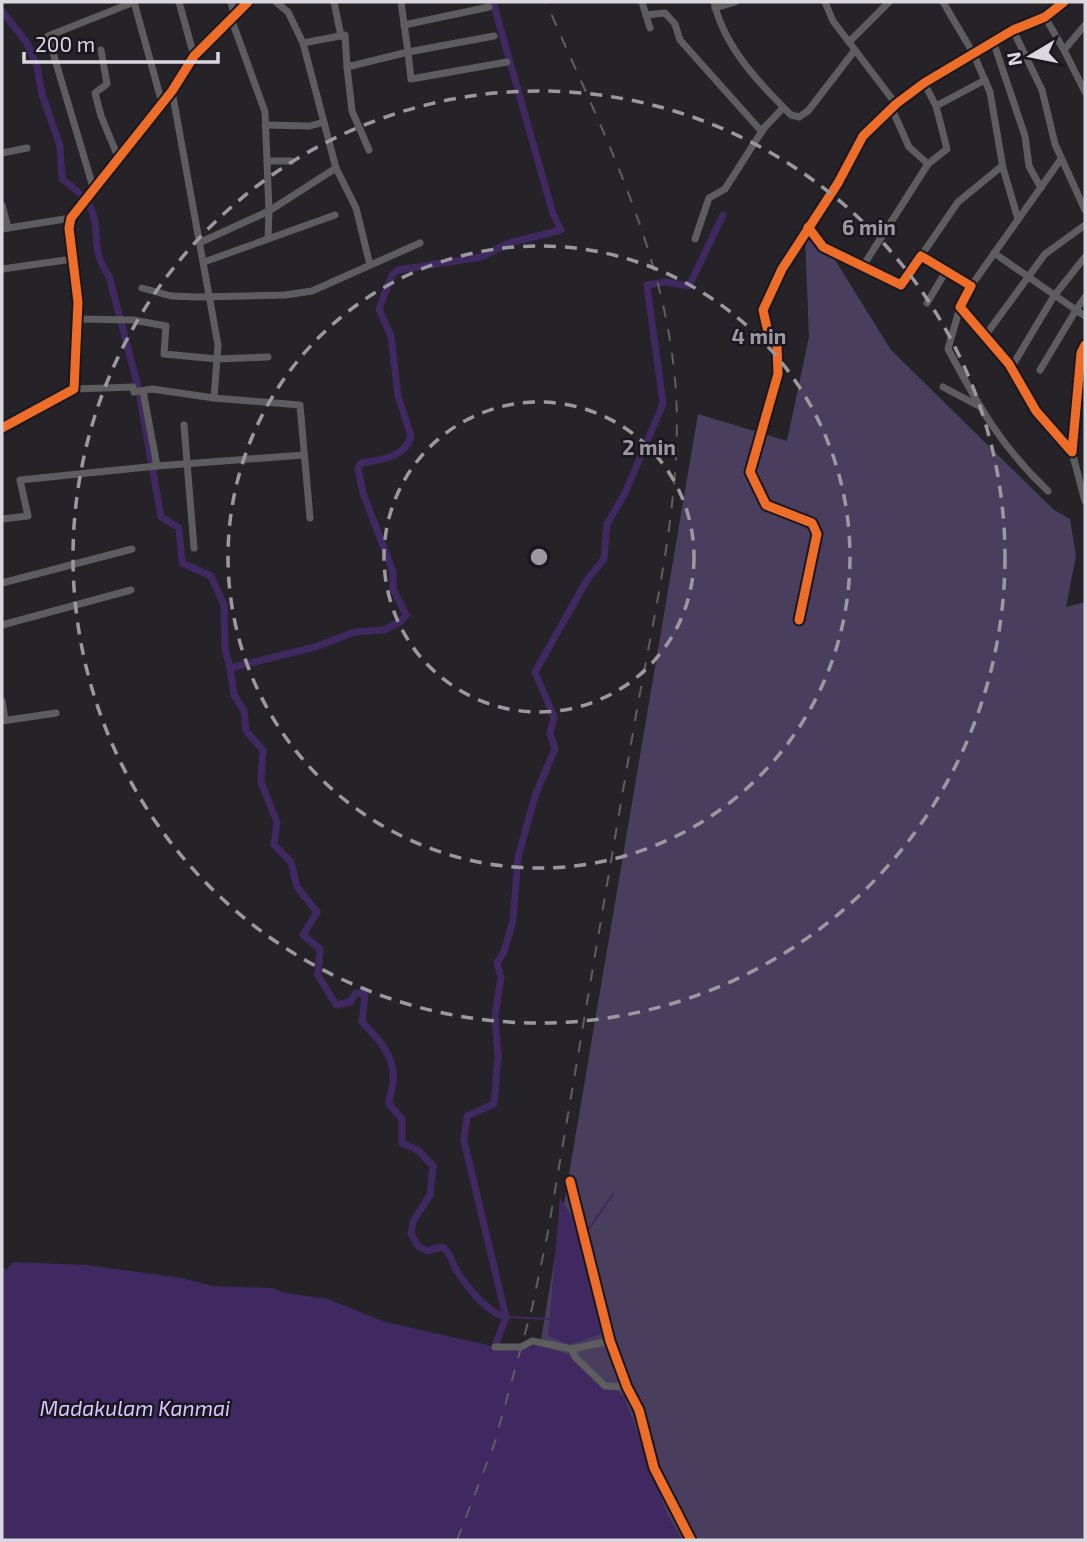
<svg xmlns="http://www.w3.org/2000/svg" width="1087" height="1542" font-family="'Exo 2',sans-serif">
	<rect width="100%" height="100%" fill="#252328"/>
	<polygon fill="#4a3e5f" points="805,237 835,260 891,350 1054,510 1070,519 1076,556 1066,607 1085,602 1085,1540 682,1540 668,1516 540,1345 698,414 787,441 809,337"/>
	<g fill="#402860">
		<polygon points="560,1198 584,1236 601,1312 602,1334 569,1345 548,1336"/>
		<polygon points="13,1262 87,1265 182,1278 213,1286 272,1288 286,1293 328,1299 385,1322 501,1348 540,1345 570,1355 624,1396 668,1516 682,1540 2,1540 2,1269 7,1269"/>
	</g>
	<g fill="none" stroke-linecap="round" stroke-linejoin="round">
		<g stroke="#402860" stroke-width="2">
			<polyline points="586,1233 613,1194"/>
			<polyline points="506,1317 551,1319"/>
		</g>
		<g stroke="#402860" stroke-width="7">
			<path d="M493,2l60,212 8,16 -52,13 -28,14 -83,13 -6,5 -13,34 12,27 7,60 13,40c-5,21 -30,24 -50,27l-3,5 5,25 30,79v17l13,26 -6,7 -16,8 -29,2 -40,15 -85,21 4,27 10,16 2,20 17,19 -2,32 16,40 -3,23 17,17 6,25 20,25 -14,23 17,14 -2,26 18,30 14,-3 6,-9 9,1 -3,28c16,16 34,35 31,59 0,8 -4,14 -4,23l13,15v24l16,7 15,16 -3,29 -17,27 -2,12 7,12 9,5 16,-4c8,6 8,15 14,24 10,16 30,42 49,46l-12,32"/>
			<path d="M2,11l25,32 10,23 5,28 18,52 2,33c56,39 18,56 47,97l29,111 23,130 18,11 3,35 29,13 13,29 1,44 5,19"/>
			<polyline points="506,1317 464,1141 467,1116 494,1104 498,1056 495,1016 501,978 497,963 504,952 513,920 518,857 536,793 555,749 550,733 554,717 535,672 587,580 604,559 607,524 625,493 663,404 647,285 666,282 689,286 723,215"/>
		</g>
		<g stroke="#5d5c5e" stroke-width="7">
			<polyline points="134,2 162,103"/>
			<polyline points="179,2 194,56"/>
			<polyline points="231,2 234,15"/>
			<polyline points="276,2 288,12 303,43"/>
			<polyline points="334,2 341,36"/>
			<polyline points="642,2 650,28"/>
			<path d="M714,2c10,45 45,81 77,113l8,2 9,-6 47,-61"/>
			<polyline points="825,2 833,21 896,104"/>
			<polyline points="943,2 973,53 990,92 1003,168 1018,219"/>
			<polyline points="715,8 735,2"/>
			<polyline points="646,15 665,13 675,24 680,40 762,132"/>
			<polyline points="1045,17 1064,50 1085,25"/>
			<polyline points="404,25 489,7"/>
			<polyline points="1013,30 1042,90 1055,144 1085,210"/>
			<polyline points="494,36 408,52 411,79 507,62"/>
			<polyline points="993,41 1025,136 1029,166 1041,188"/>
			<polyline points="849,42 889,2"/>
			<polyline points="101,50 107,84 95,93 101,116 118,157"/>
			<polyline points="1064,50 1085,92"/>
			<polyline points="347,67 352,111 369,150"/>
			<polyline points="924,83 936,106 985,80"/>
			<polyline points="892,109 909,147 928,164 947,149 936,106"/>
			<polyline points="265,125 310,126 324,122"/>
			<polyline points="2,153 27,148"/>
			<polyline points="267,161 291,161"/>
			<polyline points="336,168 356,208 370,265"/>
			<polyline points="93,187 48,36 134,2"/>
			<polyline points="2,205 8,228"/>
			<polyline points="808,227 823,247 901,285 921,256 971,286 960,307 1009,364 1036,411 1072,452 1081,353 1085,345"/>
			<polyline points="2,229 71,218"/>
			<polyline points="268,239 269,211 336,168 303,43 345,35 347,67 408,52 401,2"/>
			<polyline points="695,239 709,198 725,189 764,128 783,108"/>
			<polyline points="201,242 269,211 265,112 231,18"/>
			<polyline points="994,253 1076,310 1040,370"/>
			<polyline points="921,256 958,202 1002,166"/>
			<polyline points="204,262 335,215"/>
			<polyline points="863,266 928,164"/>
			<polyline points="2,269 73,259"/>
			<polyline points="971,286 1061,159"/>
			<polyline points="142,288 171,296 197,297 285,295 312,291 420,243"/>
			<polyline points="1085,297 1076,310 1085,316"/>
			<polyline points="927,303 946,271"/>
			<path d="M960,307l-12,42c30,56 53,98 100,142"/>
			<polyline points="78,319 133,320 166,326 164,354 217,359 268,357"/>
			<polyline points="985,336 1045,254 1085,225"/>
			<polyline points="1011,368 1054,296 1085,257"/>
			<polyline points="943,387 977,405"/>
			<polyline points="74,389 133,387 134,392 152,389 214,398 218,345 172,91"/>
			<polyline points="143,391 157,466 304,455"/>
			<polyline points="214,398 300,405 310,518"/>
			<polyline points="184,425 194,548"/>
			<polyline points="2,428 74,389 78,302 69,228 71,218 172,91 194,56 248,2"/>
			<polyline points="1072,452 1085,501"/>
			<polyline points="2,519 28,516 20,480 157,466"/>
			<polyline points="2,583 132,549"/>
			<polyline points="799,620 817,534 812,523 766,505 750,472 778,374 777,345 768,332 763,310 782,269 838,183 863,136 896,104 924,83 1013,30 1045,17 1064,2"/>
			<polyline points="2,625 131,590"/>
			<polyline points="2,701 5,720"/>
			<polyline points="2,721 56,713"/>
			<polyline points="570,1181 610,1341 627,1387 639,1410 654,1468 691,1540"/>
			<polyline points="495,1347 521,1347 532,1341 572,1349 610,1341"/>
			<polyline points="572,1349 575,1357 605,1386 627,1387"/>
		</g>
		<path stroke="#5f5e60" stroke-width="2" stroke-dasharray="12 12" stroke-linecap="butt" d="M457,1540l37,-95 38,-137 15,-71c30,-174 59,-348 89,-522 20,-113 52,-240 37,-354 -16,-127 -77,-243 -127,-359"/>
		<defs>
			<g id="cycleway">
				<polyline points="808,227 823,247 901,285 921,256 971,286 960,307 1009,364 1036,411 1072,452 1081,353 1085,345"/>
				<polyline points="2,428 74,389 78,302 69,228 71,218 172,91 194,56 248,2"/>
				<polyline points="799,620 817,534 812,523 766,505 750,472 778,374 777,345 768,332 763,310 782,269 838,183 863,136 896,104 924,83 1013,30 1045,17 1064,2"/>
				<polyline points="570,1181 610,1341 627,1387 639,1410 654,1468 691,1540"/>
			</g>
		</defs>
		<use href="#cycleway" stroke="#1a1721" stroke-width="13"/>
		<use href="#cycleway" stroke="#ee6e29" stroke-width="9"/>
	</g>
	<g fill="none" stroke="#9b999f" stroke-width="3.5" stroke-dasharray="12 9">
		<circle cx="539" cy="557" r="155"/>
		<circle cx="539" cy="557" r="311"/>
		<circle cx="539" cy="557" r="466"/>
	</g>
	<g text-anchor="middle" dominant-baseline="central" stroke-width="5" stroke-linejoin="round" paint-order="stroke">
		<g font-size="21" font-style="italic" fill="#dac6fe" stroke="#1a1721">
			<text x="135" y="1407">Madakulam Kanmai</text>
		</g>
	</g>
	<circle cx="539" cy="557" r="10" fill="#9b999f" stroke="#1a1721" stroke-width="3.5"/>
	<g font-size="21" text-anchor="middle" font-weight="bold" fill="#9b999f" stroke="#1a1721" stroke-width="5" stroke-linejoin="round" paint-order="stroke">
		<text x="869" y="235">6 min</text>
		<text x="759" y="344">4 min</text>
		<text x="649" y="455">2 min</text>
	</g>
	<rect width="1087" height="1542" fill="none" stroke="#dad8df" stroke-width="7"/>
	<g transform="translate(1031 56) rotate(260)" stroke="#1a1721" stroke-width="5" paint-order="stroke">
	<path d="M0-5L12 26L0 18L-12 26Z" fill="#dad8df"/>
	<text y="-10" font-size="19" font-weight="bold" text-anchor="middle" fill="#dad8df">N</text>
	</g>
	<path d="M24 52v10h194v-10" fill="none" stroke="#dad8df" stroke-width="3.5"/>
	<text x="35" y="52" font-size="21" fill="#dad8df" stroke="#1a1721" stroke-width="5" paint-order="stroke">200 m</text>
</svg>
